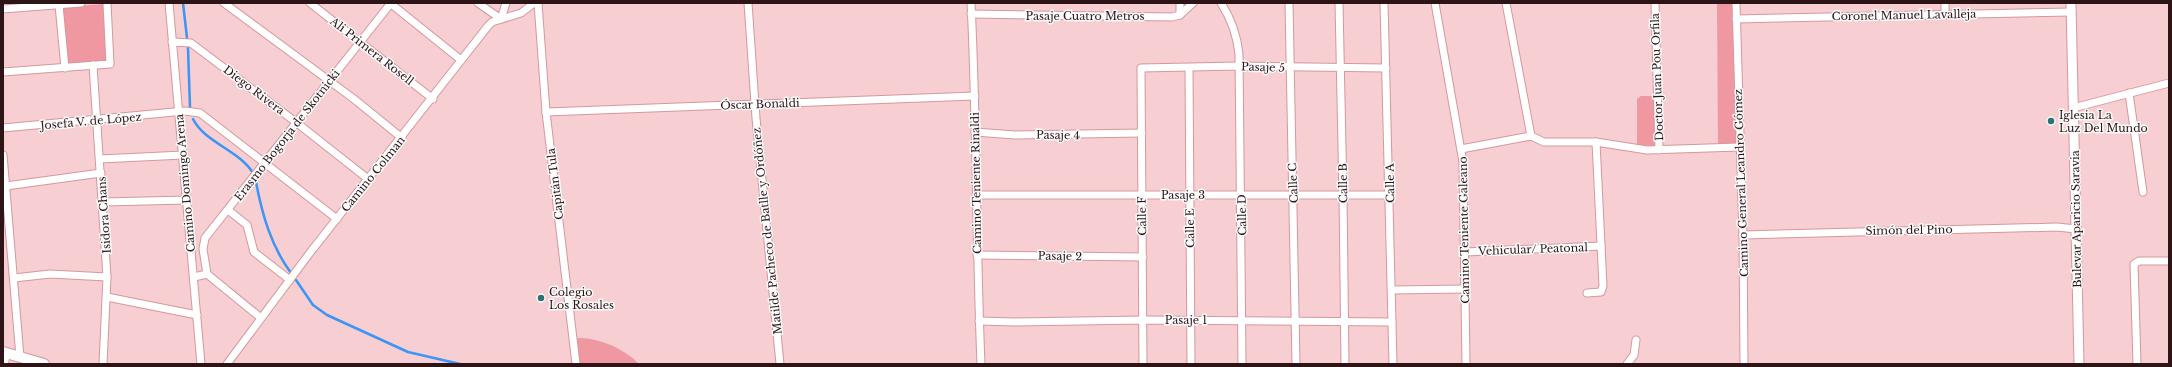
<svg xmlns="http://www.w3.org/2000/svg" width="2172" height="367" font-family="'Libre Baskerville',serif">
	<rect width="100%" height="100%" fill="#f7ced1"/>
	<g fill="#ef98a1">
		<polygon points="1717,3 1736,3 1739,147 1718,148"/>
		<polygon points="104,4 107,62 67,64 63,7"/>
		<polygon points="1641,96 1655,96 1655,146 1637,145 1637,99"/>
		<path d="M577,338c21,-1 48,11 62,26h-59z"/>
	</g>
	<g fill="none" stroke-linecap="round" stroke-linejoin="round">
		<g stroke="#3a95f6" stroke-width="2.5">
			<polyline points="183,3 187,38"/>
			<polyline points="188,48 190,107"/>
			<path d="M193,119c12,24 46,31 60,54"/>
			<path d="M256,182c6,32 15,64 35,91"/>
			<polyline points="296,280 313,305 327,315 408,352 460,364"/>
		</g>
		<defs>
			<g id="minor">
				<polyline points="169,3 201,364"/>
				<polyline points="224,3 354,99 402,138"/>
				<polyline points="310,3 433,99"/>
				<polyline points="390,3 461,60"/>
				<polyline points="478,3 501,19 506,3"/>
				<polyline points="538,3 546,112 576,364"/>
				<polyline points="748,3 756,118 780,364"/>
				<path d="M971,3c6,120 5,241 10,361"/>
				<polyline points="1180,3 1180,15"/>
				<path d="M1221,3c11,17 16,32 18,51l3,310"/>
				<polyline points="1289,3 1296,364"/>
				<polyline points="1339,3 1343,195 1345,364"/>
				<polyline points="1384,3 1393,364"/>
				<polyline points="1435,3 1463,162 1466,364"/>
				<polyline points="1506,3 1531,136"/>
				<polyline points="1655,3 1659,150"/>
				<polyline points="1736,3 1743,235 1744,364"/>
				<polyline points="59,5 65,68"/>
				<polyline points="3,9 81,3"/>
				<polyline points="971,14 1172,17 1180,15 1193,3"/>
				<polyline points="1945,15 1945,3"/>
				<polyline points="1736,19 2071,12"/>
				<polyline points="172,42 191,43 297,123 368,179"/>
				<polyline points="93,65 107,277 103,364"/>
				<polyline points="1189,68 1191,364"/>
				<polyline points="3,72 110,64 107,3"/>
				<polyline points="2129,93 2143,192"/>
				<polyline points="2073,108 2169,83"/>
				<polyline points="546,112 975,96"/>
				<polyline points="3,128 185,111 200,113 337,219"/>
				<polyline points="975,132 1015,135 1142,133"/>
				<polyline points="1461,149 1531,136 1544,142 1596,142 1647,150 1739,147"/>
				<polyline points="3,155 20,357"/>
				<polyline points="100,159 183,155"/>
				<polyline points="6,186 101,173"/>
				<polyline points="976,195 1390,195"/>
				<polyline points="103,202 187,200"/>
				<polyline points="228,210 247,225 254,252 290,280"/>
				<polyline points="1743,235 2057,227 2076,229"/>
				<polyline points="1465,252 1601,246"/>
				<polyline points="977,255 1143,257"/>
				<polyline points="207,274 203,249 205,238 391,3"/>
				<polyline points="194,277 207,274 261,318"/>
				<polyline points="14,278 50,274 107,277"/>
				<polyline points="1392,290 1465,289"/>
				<polyline points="1587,293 1601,292 1603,286 1596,142"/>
				<polyline points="107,297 197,315"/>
				<polyline points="979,321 1015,322 1143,320 1392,322"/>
				<polyline points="4,364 7,353"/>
				<polyline points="227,364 309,254 488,26 492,22 521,13 534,3"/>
				<polyline points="1143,364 1141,68 1239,66 1386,68"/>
				<polyline points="1627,364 1634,355 1636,340"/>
				<polyline points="2137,364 2134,264 2139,261 2169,261"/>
			</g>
			<polyline id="tertiary" points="2071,3 2079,364"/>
			<polyline id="secondary" points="3,352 44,364"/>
		</defs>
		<use href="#minor" stroke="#d7979d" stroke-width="9"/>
		<use href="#tertiary" stroke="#d7979d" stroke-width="11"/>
		<use href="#secondary" stroke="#d7979d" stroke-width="12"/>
		<use href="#minor" stroke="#fff" stroke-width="7"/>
		<use href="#tertiary" stroke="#fff" stroke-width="9"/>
		<use href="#secondary" stroke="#fff" stroke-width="10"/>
	</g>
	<g fill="#297372" stroke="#fafafa" stroke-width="1.5">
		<circle cx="2051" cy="121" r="4"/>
		<circle cx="541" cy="298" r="4"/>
	</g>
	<g text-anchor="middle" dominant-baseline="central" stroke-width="3" stroke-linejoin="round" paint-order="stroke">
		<g font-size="11" fill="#2c1417" stroke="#fafafa">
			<text transform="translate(1904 15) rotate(-1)">Coronel Manuel Lavalleja</text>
			<text x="1085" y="16">Pasaje Cuatro Metros</text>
			<text transform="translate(372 51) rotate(38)">Ali Primera Rosell</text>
			<text transform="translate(1263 67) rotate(2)">Pasaje 5</text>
			<text transform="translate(1657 77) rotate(-92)">Doctor Juan Pou Orfila</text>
			<text transform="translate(254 90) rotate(37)">Diego Rivera</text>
			<text transform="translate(760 104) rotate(-2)">Óscar Bonaldi</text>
			<text transform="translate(91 121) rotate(-5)">Josefa V. de López</text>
			<text transform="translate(287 135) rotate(-52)">Erasmo Bogorja de Skotnicki</text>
			<text transform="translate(1058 135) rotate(1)">Pasaje 4</text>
			<text transform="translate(373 174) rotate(-51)">Camino Colman</text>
			<text transform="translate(185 183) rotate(-95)">Camino Domingo Arena</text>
			<text transform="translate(976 183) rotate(-91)">Camino Teniente Rinaldi</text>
			<text transform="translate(1293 183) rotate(-93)">Calle C</text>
			<text transform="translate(1343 183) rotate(-91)">Calle B</text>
			<text transform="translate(1390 183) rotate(-91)">Calle A</text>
			<text transform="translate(1741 183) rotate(-92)">Camino General Leandro Gómez</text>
			<text transform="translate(555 184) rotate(-97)">Capitán Tula</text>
			<text x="1183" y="195">Pasaje 3</text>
			<text transform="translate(104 215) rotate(-94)">Isidora Chans</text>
			<text transform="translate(1242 215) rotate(-91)">Calle D</text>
			<text transform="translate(1142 216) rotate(-91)">Calle F</text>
			<text transform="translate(2076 219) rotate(-91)">Bulevar Aparicio Saravia</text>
			<text transform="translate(1190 228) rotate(-91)">Calle E</text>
			<text transform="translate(1464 230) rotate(-91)">Camino Teniente Galeano</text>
			<text transform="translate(1909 230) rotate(-1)">Simón del Pino</text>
			<text transform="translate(767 231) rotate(-96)">Matilde Pacheco de Batlle y Ordóñez</text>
			<text transform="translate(1533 249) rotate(-2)">Vehicular/ Peatonal</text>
			<text transform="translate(1060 256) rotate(1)">Pasaje 2</text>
			<text x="1186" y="320">Pasaje 1</text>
		</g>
		<g font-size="11" fill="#2c1417" stroke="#fafafa" text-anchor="start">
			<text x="2059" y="115">Iglesia La<tspan x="2059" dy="13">Luz Del Mundo</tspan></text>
			<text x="549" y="292">Colegio<tspan x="549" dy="13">Los Rosales</tspan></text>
		</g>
	</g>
	<rect width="2172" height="367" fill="none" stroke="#2c1417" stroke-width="8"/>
</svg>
